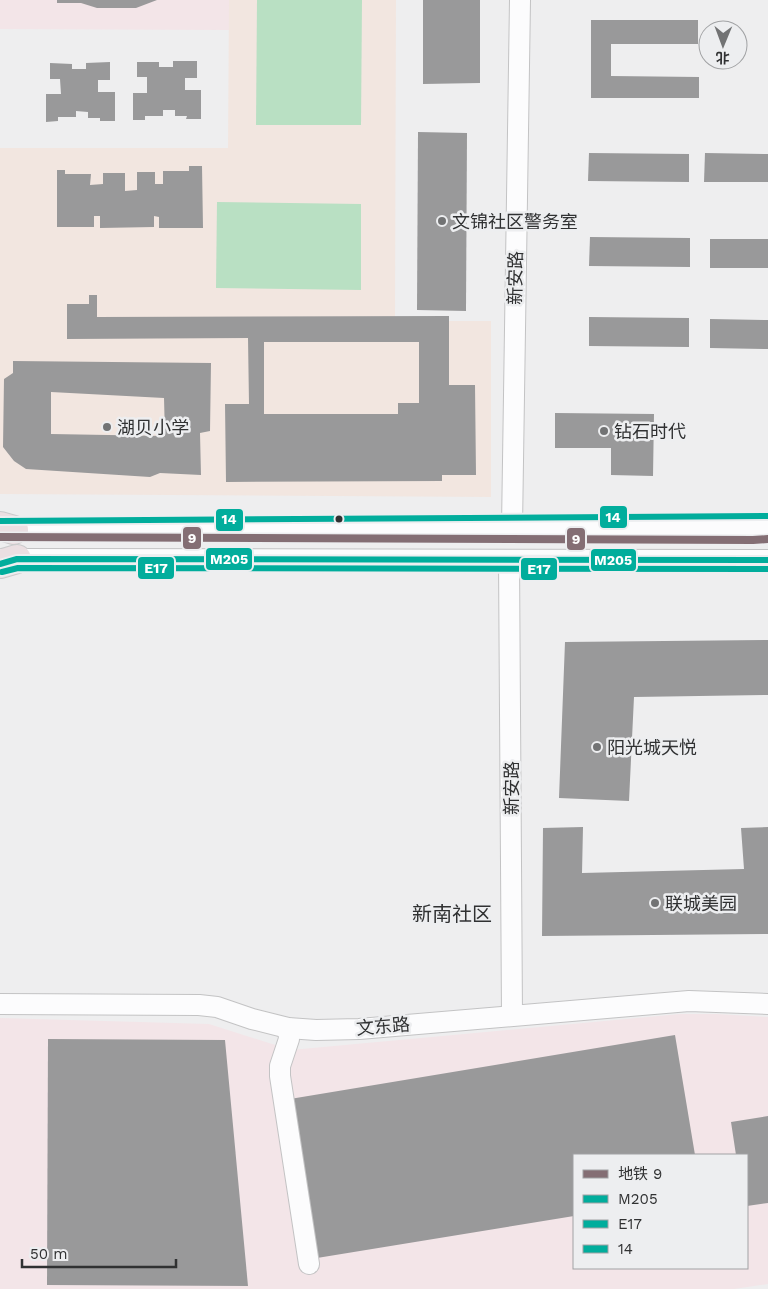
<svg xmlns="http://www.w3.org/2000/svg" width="768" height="1289" font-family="'Work Sans','Noto Sans SC',sans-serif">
	<rect width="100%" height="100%" fill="#eeeeef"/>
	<g fill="#f3e5e8" fill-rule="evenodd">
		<polygon points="0,0 229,0 229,30 0,29"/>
		<path d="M680,1014h36l52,3v267l-34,5h-734v-271l209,6 82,26zM574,1155h173v113h-173z"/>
	</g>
	<polygon fill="#f2e6e0" points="229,0 396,0 395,321 491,321 491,497 0,494 0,148 228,148"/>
	<g fill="#b9e0c3">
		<polygon points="257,0 362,0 361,125 256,125"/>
		<polygon points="217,202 361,204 361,290 216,288"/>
	</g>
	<g fill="#99999a" fill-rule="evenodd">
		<polygon points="57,0 157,0 136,8 97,8 81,3 57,3"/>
		<polygon points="423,0 480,0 480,83 423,84"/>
		<polygon points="591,20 698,20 698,44 611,44 611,76 699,77 699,98 591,98"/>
		<polygon points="173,61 197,61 197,78 185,78 185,90 201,90 201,119 186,119 187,116 175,116 175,110 163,110 163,116 145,116 145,120 133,120 133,93 147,93 147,77 137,77 137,62 159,62 159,67 173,67"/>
		<polygon points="110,62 110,80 98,80 98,92 115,92 115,121 100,121 100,118 88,118 88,112 76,111 76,117 58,117 58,121 46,122 46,94 61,94 60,79 50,79 50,63 72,64 72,69 86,69 86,63"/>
		<polygon points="418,132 467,133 466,311 417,310"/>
		<polygon points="589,153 689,154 689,182 588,181"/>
		<polygon points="705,153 768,154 768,182 704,182"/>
		<polygon points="189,166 202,166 203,228 159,228 159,217 154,216 154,227 100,228 100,216 94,216 94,227 57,227 57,170 65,170 65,174 91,174 90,185 103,184 103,173 125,173 125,191 137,190 137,172 155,172 155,184 163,184 163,171 189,171"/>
		<polygon points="590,237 690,238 690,267 589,266"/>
		<rect x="710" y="239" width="58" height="29"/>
		<path d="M89,295h8v22l352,-1v69h26l1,90h-34v6l-216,1 -1,-78h24l-1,-66 -181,1v-35h22zM264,342h155v61h-21v11h-134z"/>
		<polygon points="589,317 689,318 689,347 589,346"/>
		<polygon points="710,319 768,320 768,349 710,348"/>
		<path d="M13,361l198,2 -1,68 -10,2 1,42 -41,-2 -10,4 -124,-8 -12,-8 -11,-14 1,-68 9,-6zM51,392l113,6 1,38 -114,-2z"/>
		<polygon points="555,413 654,414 653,476 611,475 611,448 555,448"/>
		<polygon points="768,640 768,695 634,697 629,801 559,798 565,642"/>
		<polygon points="583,827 582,873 744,869 741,828 768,827 768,934 542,936 543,828"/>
		<polygon points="675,1035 695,1155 574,1155 574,1216 317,1258 290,1099"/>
		<polygon points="48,1039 225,1040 248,1286 47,1285"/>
		<polygon points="768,1116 768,1203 747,1206 747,1155 736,1155 731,1122"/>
	</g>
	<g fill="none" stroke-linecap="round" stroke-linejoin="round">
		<defs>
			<g id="minor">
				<polyline points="512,527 520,0"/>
				<polyline points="0,530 768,525"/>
				<polyline points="3,559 768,560"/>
				<polyline points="509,560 512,1015"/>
				<polyline points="0,1004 199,1005 217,1007 252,1019 288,1028 316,1030 359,1029 689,1001 768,1004"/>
				<polyline points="288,1028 289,1039 280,1066 280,1076 309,1264"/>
			</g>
			<g id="highway">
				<polyline points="0,526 14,530"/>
				<polyline points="0,564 17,559"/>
			</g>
		</defs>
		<use href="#minor" stroke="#c3c3c4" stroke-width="22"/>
		<use href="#highway" stroke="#cbcbcc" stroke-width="30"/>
		<use href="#minor" stroke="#fcfcfd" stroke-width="20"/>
		<use href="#highway" stroke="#ebdfe2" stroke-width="28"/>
		<defs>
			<polyline id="bus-1" points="0,564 17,559 768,560"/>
			<polyline id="bus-2" points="2,572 18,568 768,569"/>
			<polyline id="bus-3" points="0,521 768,516"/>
		</defs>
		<use href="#bus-1" stroke="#edeef0" stroke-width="10"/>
		<use href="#bus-2" stroke="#edeef0" stroke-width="10"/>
		<use href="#bus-3" stroke="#edeef0" stroke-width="10"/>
		<use href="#bus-1" stroke="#01ad9c" stroke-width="6"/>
		<use href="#bus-2" stroke="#01ad9c" stroke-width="6"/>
		<use href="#bus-3" stroke="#01ad9c" stroke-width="6"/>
		<defs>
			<polyline id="metro-1" points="0,537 753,540 768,539"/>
		</defs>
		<use href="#metro-1" stroke="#edeef0" stroke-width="11"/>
		<use href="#metro-1" stroke="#846e74" stroke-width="8"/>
	</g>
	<g fill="#727374" stroke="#edeef0" stroke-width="2">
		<circle cx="442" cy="221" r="5"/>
		<circle cx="107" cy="427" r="5"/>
		<circle cx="604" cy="431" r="5"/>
		<circle cx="597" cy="747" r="5"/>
		<circle cx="655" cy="903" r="5"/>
	</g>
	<circle fill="#303132" stroke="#edeef0" stroke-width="2" cx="339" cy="519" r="4.5"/>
	<g text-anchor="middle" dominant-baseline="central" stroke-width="5" stroke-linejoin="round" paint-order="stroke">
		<g font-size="18" fill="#303132" stroke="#edeef0" text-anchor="start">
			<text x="452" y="221">文锦社区警务室</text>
			<text x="117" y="427">湖贝小学</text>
			<text x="614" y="431">钻石时代</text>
			<text x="607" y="747">阳光城天悦</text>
			<text x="665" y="903">联城美园</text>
		</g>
		<g font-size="18" fill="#303132" stroke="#edeef0">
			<text transform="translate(515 278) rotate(-89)">新安路</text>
			<text transform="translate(511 788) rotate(-90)">新安路</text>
			<text transform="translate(383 1026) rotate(-5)">文东路</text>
		</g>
		<g font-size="20" fill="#303132" stroke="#edeef0">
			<text x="452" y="914">新南社区</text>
		</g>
	</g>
	<g stroke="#edeef0" stroke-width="2">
		<rect x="599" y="505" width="29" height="24" rx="5" fill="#01ad9c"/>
		<rect x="215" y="508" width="29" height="24" rx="5" fill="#01ad9c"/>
		<rect x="182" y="526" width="20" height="24" rx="5" fill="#846e74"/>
		<rect x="566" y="527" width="20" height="24" rx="5" fill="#846e74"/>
		<rect x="205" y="547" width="48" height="24" rx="5" fill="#01ad9c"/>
		<rect x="590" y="548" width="47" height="24" rx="5" fill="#01ad9c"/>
		<rect x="137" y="556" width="38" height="24" rx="5" fill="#01ad9c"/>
		<rect x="520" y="557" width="38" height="24" rx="5" fill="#01ad9c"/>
	</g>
	<g font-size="14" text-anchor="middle" font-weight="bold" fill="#fff">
		<text x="613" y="522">14</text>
		<text x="229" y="524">14</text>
		<text x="192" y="543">9</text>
		<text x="576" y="544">9</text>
		<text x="229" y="564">M205</text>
		<text x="613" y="565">M205</text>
		<text x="156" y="573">E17</text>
		<text x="539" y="574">E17</text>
	</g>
	<rect x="573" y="1154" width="175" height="115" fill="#edeef0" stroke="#a1a2a4"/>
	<rect x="583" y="1170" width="25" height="8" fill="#846e74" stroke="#a1a2a4"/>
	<text x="618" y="1179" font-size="15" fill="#303132">地铁 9</text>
	<rect x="583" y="1195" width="25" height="8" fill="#01ad9c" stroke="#a1a2a4"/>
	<text x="618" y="1204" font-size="15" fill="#303132">M205</text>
	<rect x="583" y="1220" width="25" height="8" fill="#01ad9c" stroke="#a1a2a4"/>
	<text x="618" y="1229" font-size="15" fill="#303132">E17</text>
	<rect x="583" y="1245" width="25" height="8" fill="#01ad9c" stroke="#a1a2a4"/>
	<text x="618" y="1254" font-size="15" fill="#303132">14</text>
	<g transform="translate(723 45) rotate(181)"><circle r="24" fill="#edeef0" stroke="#a1a2a4"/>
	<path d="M0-4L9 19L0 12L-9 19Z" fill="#727374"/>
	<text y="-8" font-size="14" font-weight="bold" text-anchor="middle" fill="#303132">北</text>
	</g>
	<path d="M22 1259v8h154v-8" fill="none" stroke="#303132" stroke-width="2.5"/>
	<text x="30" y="1259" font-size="15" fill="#303132" stroke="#edeef0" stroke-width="4" paint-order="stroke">50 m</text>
</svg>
